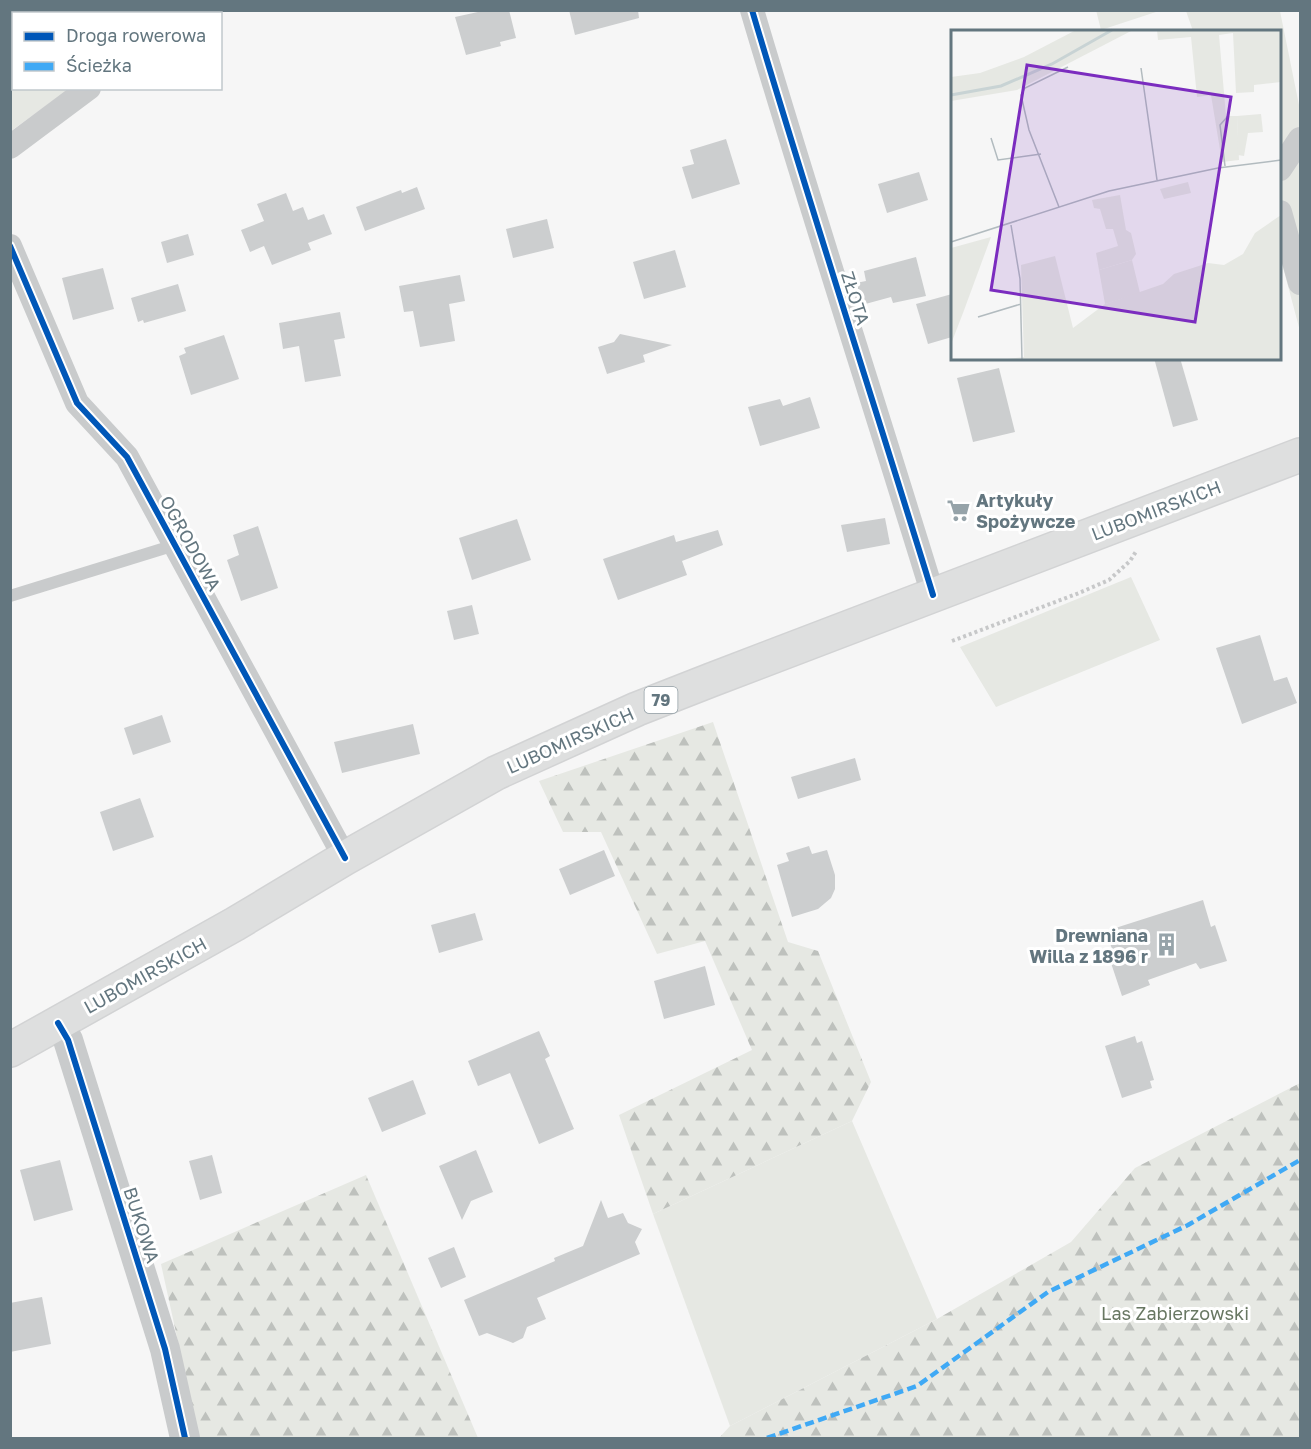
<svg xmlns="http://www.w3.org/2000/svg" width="1311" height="1449" font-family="'Golos Text',sans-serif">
	<defs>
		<pattern id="forest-firs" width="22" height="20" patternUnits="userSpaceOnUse" patternTransform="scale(1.5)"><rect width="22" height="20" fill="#e6e8e3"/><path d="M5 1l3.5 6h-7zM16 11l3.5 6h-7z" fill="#bec1bd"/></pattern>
	</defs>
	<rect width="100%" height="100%" fill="#f6f6f6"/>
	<g fill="#e6e8e3">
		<polygon points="1096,10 1159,10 1159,11 1101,30"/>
		<polygon points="11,11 176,11 172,14 14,14 14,88 69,89 11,131"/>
		<polygon points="1186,11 1280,11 1300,110 1300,331 1280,256 1280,32 1193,31"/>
		<polygon points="1131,577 1160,640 996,707 960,647"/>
		<polygon points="852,1121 937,1319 730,1426 653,1214"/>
	</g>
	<g fill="url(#forest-firs)">
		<polygon points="713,722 788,942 818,951 871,1082 852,1121 653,1214 619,1115 752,1050 705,941 657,954 601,832 563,832 539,781"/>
		<polygon points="1300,1083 1300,1438 719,1438 730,1426 937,1319 1071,1242 1135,1168"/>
		<polygon points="366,1175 478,1438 199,1438 161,1264"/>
	</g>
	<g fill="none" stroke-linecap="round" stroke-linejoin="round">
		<g stroke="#c8d3d4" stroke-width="51">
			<polyline points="73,14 78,10"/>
			<polyline points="10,54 14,52"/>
		</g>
	</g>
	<g fill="#cccecf">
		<polygon points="487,10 509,10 516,38 500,42 501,46 466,55 455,17"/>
		<polygon points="569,10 638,10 639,18 575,35"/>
		<polygon points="726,139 740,184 692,199 682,167 694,164 690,150"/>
		<polygon points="919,172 928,200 887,213 878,184"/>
		<polygon points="417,187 425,209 365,231 356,207 401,190 402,193"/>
		<polygon points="286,193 293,211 303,207 308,220 324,214 332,234 308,243 311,250 272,265 264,246 250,252 241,230 264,221 257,204"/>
		<polygon points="547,219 554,248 513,258 506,229"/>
		<polygon points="188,234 194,255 167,263 161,242"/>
		<polygon points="675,250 686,287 644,299 633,262"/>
		<polygon points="916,257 926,296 893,303 891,297 858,306 851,284 866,281 864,271"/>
		<polygon points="103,268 114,309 73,320 62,278"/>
		<polygon points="460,275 465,301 449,304 455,341 420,347 413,311 404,312 399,286"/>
		<polygon points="178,284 186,311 144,323 143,320 138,322 131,298"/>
		<polygon points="952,294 952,337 928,344 916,304"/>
		<polygon points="340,312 345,338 334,340 341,376 305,382 299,346 283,349 279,323"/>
		<polygon points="620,334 672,345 643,355 645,362 607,374 598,347 614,342"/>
		<polygon points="224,335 239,379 191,395 179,356 186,353 184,348"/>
		<polygon points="1154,358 1180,358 1198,420 1173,427"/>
		<polygon points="999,368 1015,432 973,442 957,378"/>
		<polygon points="810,397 820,428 760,446 748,407 780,399 783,406"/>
		<polygon points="885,518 890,544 847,552 841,525"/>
		<polygon points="517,519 531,560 472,580 459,538"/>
		<polygon points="258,526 278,588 241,601 227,560 239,555 233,535"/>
		<polygon points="718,530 723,545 682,561 687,575 618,600 603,559 674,535 676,542"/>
		<polygon points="472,605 479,634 454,640 447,611"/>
		<polygon points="1260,635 1274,681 1287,677 1297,703 1242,724 1216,648"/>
		<polygon points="162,715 171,742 133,755 124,728"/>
		<polygon points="413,724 420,754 342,773 334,742"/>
		<polygon points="855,758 861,780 798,799 791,777"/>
		<polygon points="140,798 154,837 113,851 100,812"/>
		<polygon points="809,846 812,854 827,850 835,875 835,889 831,898 818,909 792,917 777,865 789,861 786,853"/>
		<polygon points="604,850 615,876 570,895 559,869"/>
		<polygon points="1203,900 1211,927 1215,925 1227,961 1200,969 1196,963 1148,980 1150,985 1122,996 1110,960 1115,958 1106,931"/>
		<polygon points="475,913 483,940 439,953 431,925"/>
		<polygon points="705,966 715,1005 664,1019 654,981"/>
		<polygon points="539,1031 550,1056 545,1059 574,1129 539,1144 510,1073 478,1086 468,1061"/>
		<polygon points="1135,1036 1137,1043 1142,1041 1154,1080 1150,1081 1152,1088 1122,1098 1105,1046"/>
		<polygon points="413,1080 426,1114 382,1132 368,1098"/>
		<polygon points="476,1150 493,1192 471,1201 462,1220 439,1166"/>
		<polygon points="212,1155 222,1193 200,1200 189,1161"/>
		<polygon points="60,1160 73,1210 34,1221 20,1170"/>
		<polygon points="601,1200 608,1218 623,1213 628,1223 642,1229 635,1242 640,1254 537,1298 546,1319 527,1327 523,1338 513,1343 487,1333 479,1336 464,1300 555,1261 554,1258 583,1246"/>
		<polygon points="454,1247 466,1277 441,1288 428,1258"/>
		<polygon points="42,1297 51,1344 10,1352 10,1303"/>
	</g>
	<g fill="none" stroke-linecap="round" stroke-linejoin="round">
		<defs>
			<polyline id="primary" points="10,1050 235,924 345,858 496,773 637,709 711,680 1300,455"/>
		</defs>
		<use href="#primary" stroke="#d2d3d4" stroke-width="36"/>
		<polyline stroke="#c7c8c9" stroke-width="4" stroke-dasharray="3 3" stroke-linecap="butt" points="952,641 1079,593 1109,580 1130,561 1137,550"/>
		<polyline stroke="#c9cbcc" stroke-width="12" points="10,596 175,545"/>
		<g stroke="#c9cbcc" stroke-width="24">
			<path d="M752,10c58,196 121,390 181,585"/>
			<polyline points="198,14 203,10"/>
			<polyline points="10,147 89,88"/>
			<polyline points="1280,169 1300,139"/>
			<polyline points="1280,212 1300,283"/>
			<polyline points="10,246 77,403 127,457 345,858"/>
		</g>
		<polyline stroke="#c9cbcc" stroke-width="30" points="58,1023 68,1040 165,1349 185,1438"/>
		<use href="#primary" stroke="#dedfdf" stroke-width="33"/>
		<polyline stroke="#3fa9f5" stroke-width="4.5" stroke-dasharray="9 4.5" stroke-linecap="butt" points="767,1438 917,1386 1048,1292 1188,1225 1300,1160"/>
		<defs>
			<g id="cycleway">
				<path d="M752,10c58,196 121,390 181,585"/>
				<polyline points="10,246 77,403 127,457 345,858"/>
				<polyline points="58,1023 68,1040 165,1349 185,1438"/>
			</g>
		</defs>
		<use href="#cycleway" stroke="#fff" stroke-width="10"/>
		<use href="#cycleway" stroke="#0057b8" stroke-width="6"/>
	</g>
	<defs>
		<symbol id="supermarket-bare" viewBox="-9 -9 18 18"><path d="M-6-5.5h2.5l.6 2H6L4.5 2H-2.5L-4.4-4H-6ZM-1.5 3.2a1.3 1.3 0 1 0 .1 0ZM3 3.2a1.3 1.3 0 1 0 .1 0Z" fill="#96a3a9" stroke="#fff" stroke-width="2.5" paint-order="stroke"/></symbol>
		<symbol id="building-bare" viewBox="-9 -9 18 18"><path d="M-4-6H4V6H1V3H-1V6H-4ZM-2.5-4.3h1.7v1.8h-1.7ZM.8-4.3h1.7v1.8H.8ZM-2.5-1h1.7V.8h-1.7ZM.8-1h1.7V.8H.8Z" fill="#96a3a9" stroke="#fff" stroke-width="2.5" paint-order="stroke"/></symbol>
	</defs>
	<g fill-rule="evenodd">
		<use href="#supermarket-bare" x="942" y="494" width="33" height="33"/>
		<use href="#building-bare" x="1150" y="928" width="33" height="33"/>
	</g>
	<g text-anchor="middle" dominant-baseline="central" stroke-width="6" stroke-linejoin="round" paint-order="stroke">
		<rect fill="#fff" stroke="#929fa5" stroke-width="1.5" x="644.5" y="687" width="33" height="26" rx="4.5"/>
		<g font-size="16" font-weight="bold" fill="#63767f">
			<text x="661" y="700">79</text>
		</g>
		<g font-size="18" fill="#63767f" stroke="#fff">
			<text transform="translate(856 298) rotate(72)">ZŁOTA</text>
			<text transform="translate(1156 510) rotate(-21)">LUBOMIRSKICH</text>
			<text transform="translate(191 543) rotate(61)">OGRODOWA</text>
			<text transform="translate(570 740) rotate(-24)">LUBOMIRSKICH</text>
			<text transform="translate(145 975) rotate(-29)">LUBOMIRSKICH</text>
			<text transform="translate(142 1225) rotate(72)">BUKOWA</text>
		</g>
		<g font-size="18" font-weight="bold" fill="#63767f" stroke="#fff" text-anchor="start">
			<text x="976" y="500">Artykuły<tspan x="976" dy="21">Spożywcze</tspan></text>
			<text x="1148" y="935" text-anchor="end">Drewniana<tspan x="1148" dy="21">Willa z 1896 r</tspan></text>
		</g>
		<g font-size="18" fill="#687762" stroke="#fff">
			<text x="1175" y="1313">Las Zabierzowski</text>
		</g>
	</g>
	<g transform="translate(951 30)">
		<rect width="330" height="330" fill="#f6f6f6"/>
		<path d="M125,0h57l-116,60 -66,11v-24l29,-4 44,-16zM206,0h124v52l-27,3v7l-18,1 -3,-60 -14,2 7,81h11l2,44 -17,2 -11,-67 -14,2 -6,-60 -33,3zM237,152l3,11 -27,6 -4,-10zM181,230l8,33 -35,11 -6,-34z" fill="#e6e8e3"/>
		<path d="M310,84l2,18 -15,1 -4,23 -6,-1 -1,-39zM169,165l6,35 5,3 5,21 -4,6 -33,10 -3,-17 22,-7 -5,-17h-7l-6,-20 -6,-1 -2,-8zM330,185v145h-282l25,-3 -3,-92 34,-9 18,72 32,-24 58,-20 11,-10 34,-11 16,2 19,-11 12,-21zM40,207l-28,76 -12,31v-96z" fill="#e6e8e3"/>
		<path fill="none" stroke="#c8d3d4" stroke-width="3" d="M0,65l50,-9 51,-22 60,-34"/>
		<path fill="none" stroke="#b2bbbf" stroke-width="1.5" d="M190,38l16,112M40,108l7,22 43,-6M274,136l-5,-41 8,-9M108,177l-30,-77 -8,-35 4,-7 43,-21M60,195l9,54 2,81M0,212l158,-51 109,-23 63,-8M27,287l43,-13"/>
		<path fill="#7b2cbf" fill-opacity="0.15" stroke="#7b2cbf" stroke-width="3" d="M76,35l204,32 -36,225 -204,-32z"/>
		<rect width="330" height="330" fill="none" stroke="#63767f" stroke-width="3"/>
	</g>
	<rect width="1311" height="1449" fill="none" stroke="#63767f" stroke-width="24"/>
	<rect x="12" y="12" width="210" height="78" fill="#ffffff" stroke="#c1c8cc" stroke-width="1.5"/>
	<rect x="24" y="32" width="30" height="9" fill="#0057b8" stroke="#c1c8cc" stroke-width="1.5"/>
	<text x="66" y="42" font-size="18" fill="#63767f">Droga rowerowa</text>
	<rect x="24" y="62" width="30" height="9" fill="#3fa9f5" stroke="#c1c8cc" stroke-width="1.5"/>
	<text x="66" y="72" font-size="18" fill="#63767f">Ścieżka</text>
</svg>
